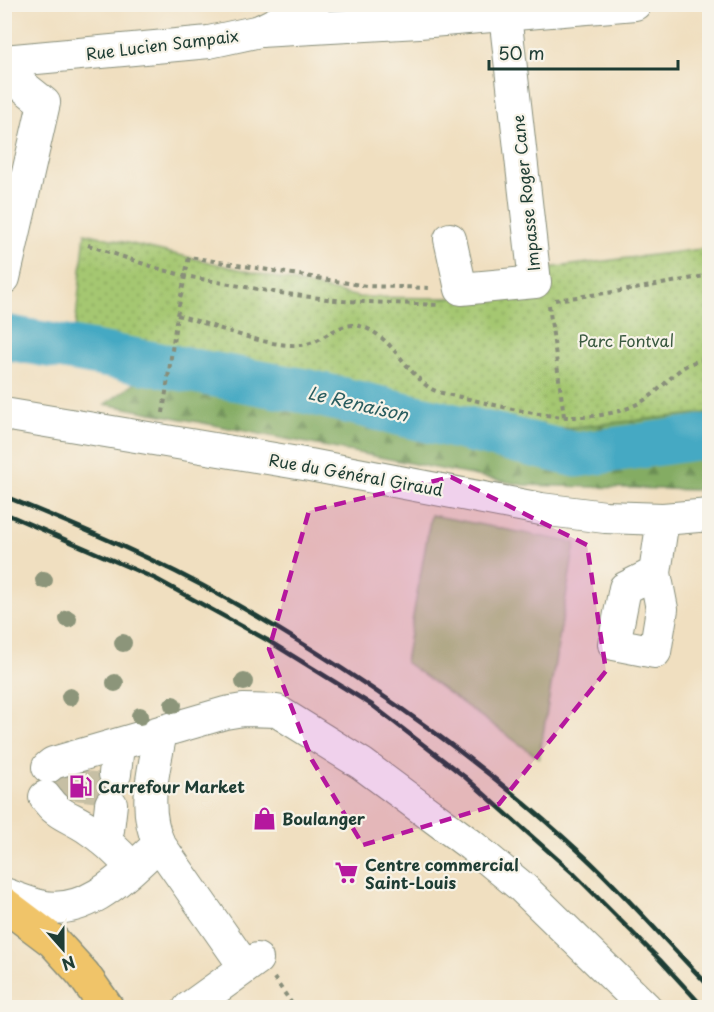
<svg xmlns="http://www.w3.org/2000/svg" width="714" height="1012" font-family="'Playpen Sans',sans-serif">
	<defs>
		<pattern id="forest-firs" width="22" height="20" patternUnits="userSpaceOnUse" patternTransform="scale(1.5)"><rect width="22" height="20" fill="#84ac63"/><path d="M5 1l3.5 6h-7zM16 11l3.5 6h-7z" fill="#6b8d52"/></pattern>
		<pattern id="park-dots" width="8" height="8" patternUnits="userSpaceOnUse" patternTransform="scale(1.5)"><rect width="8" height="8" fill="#a5c771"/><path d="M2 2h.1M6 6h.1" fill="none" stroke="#86a35e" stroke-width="1.8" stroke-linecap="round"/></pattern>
	</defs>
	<rect width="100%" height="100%" fill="#f7f3e8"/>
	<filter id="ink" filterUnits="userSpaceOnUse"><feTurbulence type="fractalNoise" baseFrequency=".0167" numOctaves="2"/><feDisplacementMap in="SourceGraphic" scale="12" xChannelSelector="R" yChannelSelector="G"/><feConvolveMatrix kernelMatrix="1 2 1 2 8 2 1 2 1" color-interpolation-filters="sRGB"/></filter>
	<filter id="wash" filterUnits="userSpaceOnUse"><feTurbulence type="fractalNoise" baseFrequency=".008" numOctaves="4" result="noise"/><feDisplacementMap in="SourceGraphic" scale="24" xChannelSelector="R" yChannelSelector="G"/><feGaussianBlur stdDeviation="1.35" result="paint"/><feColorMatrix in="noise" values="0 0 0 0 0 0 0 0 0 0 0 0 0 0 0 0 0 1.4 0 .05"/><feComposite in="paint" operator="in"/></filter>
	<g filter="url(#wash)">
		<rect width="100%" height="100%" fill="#f0dfc0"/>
		<polygon fill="#a5c771" stroke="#628252" stroke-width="1.5" points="431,515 575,543 539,758 405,662"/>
		<polygon fill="url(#forest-firs)" stroke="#52744c" stroke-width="1.5" points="185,349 554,429 705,413 709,411 709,485 696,490 523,485 105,404"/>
		<polygon fill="url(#park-dots)" stroke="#628252" stroke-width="1.5" points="85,233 359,297 443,298 525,294 548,268 709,248 710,411 705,413 554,429 185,349 74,338"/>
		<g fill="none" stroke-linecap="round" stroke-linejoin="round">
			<polyline stroke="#44a9c3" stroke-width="45" points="4,337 305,391 577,455 710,436"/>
		</g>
	</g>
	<g filter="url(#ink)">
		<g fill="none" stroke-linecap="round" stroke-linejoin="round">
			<g stroke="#c6bfa4" stroke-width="32" stroke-dasharray="32 16" stroke-linecap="butt">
				<polyline points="65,799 68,769"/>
				<polyline points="91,802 95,772"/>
			</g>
			<defs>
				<g id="minor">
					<polyline points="260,31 419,22 635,4"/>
					<polyline points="4,61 209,42 260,31 314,4"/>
					<polyline points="4,71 44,103 4,278"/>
					<polyline points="450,239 461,289 535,282 505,15"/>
					<polyline points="4,414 310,465 541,509 605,517 663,519 710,515"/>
					<polyline points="655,573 662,609 655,652 614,644 625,588 655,573 663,519"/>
					<polyline points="48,767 53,763 225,713 243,710 277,711 362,764 471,845 523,888 646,1008"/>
					<polyline points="115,774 118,745"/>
					<path d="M45,797c12,18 24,19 41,30 17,11 33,26 46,41"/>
					<polyline points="108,830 111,804"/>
					<path d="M159,844c-17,-37 -5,-74 2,-112"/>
					<path d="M4,894c12,4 24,9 36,12 48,11 87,-33 119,-62l86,123"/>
					<polyline points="189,1008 257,959"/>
				</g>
				<polyline id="major" points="4,904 53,941 83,974 107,1008"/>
			</defs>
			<use href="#minor" stroke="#888e7a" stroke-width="34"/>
			<use href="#major" stroke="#888e7a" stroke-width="36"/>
			<g stroke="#888e7a" stroke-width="4" stroke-dasharray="4.5 4.5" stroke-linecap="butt">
				<polyline points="88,245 153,267 185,276 279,293 343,301 440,305"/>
				<polyline points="555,300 635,289 710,275"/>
				<polyline points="549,305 564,416"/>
				<path d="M177,315c37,10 86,32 123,30 24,-1 38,-27 63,-18 29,10 43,45 67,61 8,5 21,7 30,9 32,7 76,19 107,20 25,1 58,-4 79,-18 23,-14 33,-40 64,-39"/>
				<polyline points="163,413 177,315 189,257 366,286 432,288"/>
				<polyline points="274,978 295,1008"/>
			</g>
			<use href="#minor" stroke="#fff" stroke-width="32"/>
			<use href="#major" stroke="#f0c469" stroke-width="33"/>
			<g stroke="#1f3d34" stroke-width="4.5">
				<path d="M4,496c76,31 152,63 223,103 127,72 250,157 357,257 44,41 84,88 126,131"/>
				<polyline points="4,513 156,579 267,640 372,705 465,777 574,874 660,960 704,1008"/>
			</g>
		</g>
		<g fill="#8c957a">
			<circle cx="44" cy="580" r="9"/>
			<circle cx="68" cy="619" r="9"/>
			<circle cx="123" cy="643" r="9"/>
			<circle cx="244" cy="682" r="9"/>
			<circle cx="115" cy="683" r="9"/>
			<circle cx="70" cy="697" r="9"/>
			<circle cx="173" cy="705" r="9"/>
			<circle cx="140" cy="716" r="9"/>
		</g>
	</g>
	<path fill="#b5179e" fill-opacity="0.2" stroke="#b5179e" stroke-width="4.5" stroke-dasharray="12 8" stroke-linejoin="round" d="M451,477l136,68 19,126 -107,133 -136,41 -51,-85 -43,-111 40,-138z"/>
	<defs>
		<symbol id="fuel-bare" viewBox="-9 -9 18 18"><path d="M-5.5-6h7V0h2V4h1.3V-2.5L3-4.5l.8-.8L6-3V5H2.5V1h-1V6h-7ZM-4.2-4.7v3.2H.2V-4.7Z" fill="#b5179e" stroke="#f7f3e8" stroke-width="2.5" paint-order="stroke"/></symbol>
		<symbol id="shop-bare" viewBox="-9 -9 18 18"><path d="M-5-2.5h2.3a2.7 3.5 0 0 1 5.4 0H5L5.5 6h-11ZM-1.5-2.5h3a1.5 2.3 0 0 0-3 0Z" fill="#b5179e" stroke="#f7f3e8" stroke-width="2.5" paint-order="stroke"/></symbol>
		<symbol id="supermarket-bare" viewBox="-9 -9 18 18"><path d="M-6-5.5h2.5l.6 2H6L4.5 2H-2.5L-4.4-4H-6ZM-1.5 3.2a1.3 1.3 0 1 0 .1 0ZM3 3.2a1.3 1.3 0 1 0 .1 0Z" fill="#b5179e" stroke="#f7f3e8" stroke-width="2.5" paint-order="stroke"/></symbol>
	</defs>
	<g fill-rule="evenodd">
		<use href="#fuel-bare" x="64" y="770" width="33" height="33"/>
		<use href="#shop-bare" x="248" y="802" width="33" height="33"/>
		<use href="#supermarket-bare" x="330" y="856" width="33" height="33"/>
	</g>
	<g text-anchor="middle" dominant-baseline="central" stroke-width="4.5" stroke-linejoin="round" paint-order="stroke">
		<g font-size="16" fill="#1f3d34" stroke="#f7f3e8">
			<text transform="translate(162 44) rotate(-7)">Rue Lucien Sampaix</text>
			<text transform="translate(525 193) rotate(-96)">Impasse Roger Cane</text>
			<text transform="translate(356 474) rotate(10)">Rue du Général Giraud</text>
		</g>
		<g font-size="16" fill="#3a5940" stroke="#f7f3e8">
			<text x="626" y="340">Parc Fontval</text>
		</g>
		<g font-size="16" font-weight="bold" fill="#1f3d34" stroke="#f7f3e8" text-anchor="start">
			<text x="98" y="786">Carrefour Market</text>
			<text x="282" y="818">Boulanger</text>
			<text x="365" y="864">Centre commercial<tspan x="365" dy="18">Saint-Louis</tspan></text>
		</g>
		<g font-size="18" font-style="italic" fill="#2a5d5f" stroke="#f7f3e8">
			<text transform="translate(358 403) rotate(13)">Le Renaison</text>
		</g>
	</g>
	<rect width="714" height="1012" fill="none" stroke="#f7f3e8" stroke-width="24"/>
	<g transform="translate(63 949) rotate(159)" stroke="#f7f3e8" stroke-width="4.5" paint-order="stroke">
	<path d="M0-4.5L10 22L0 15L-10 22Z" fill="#1f3d34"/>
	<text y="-9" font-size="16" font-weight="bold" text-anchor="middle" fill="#1f3d34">N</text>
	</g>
	<path d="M489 60v9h189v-9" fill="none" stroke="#1f3d34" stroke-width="3"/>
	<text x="498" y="60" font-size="18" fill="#1f3d34" stroke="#f7f3e8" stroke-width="4.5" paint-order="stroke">50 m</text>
</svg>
